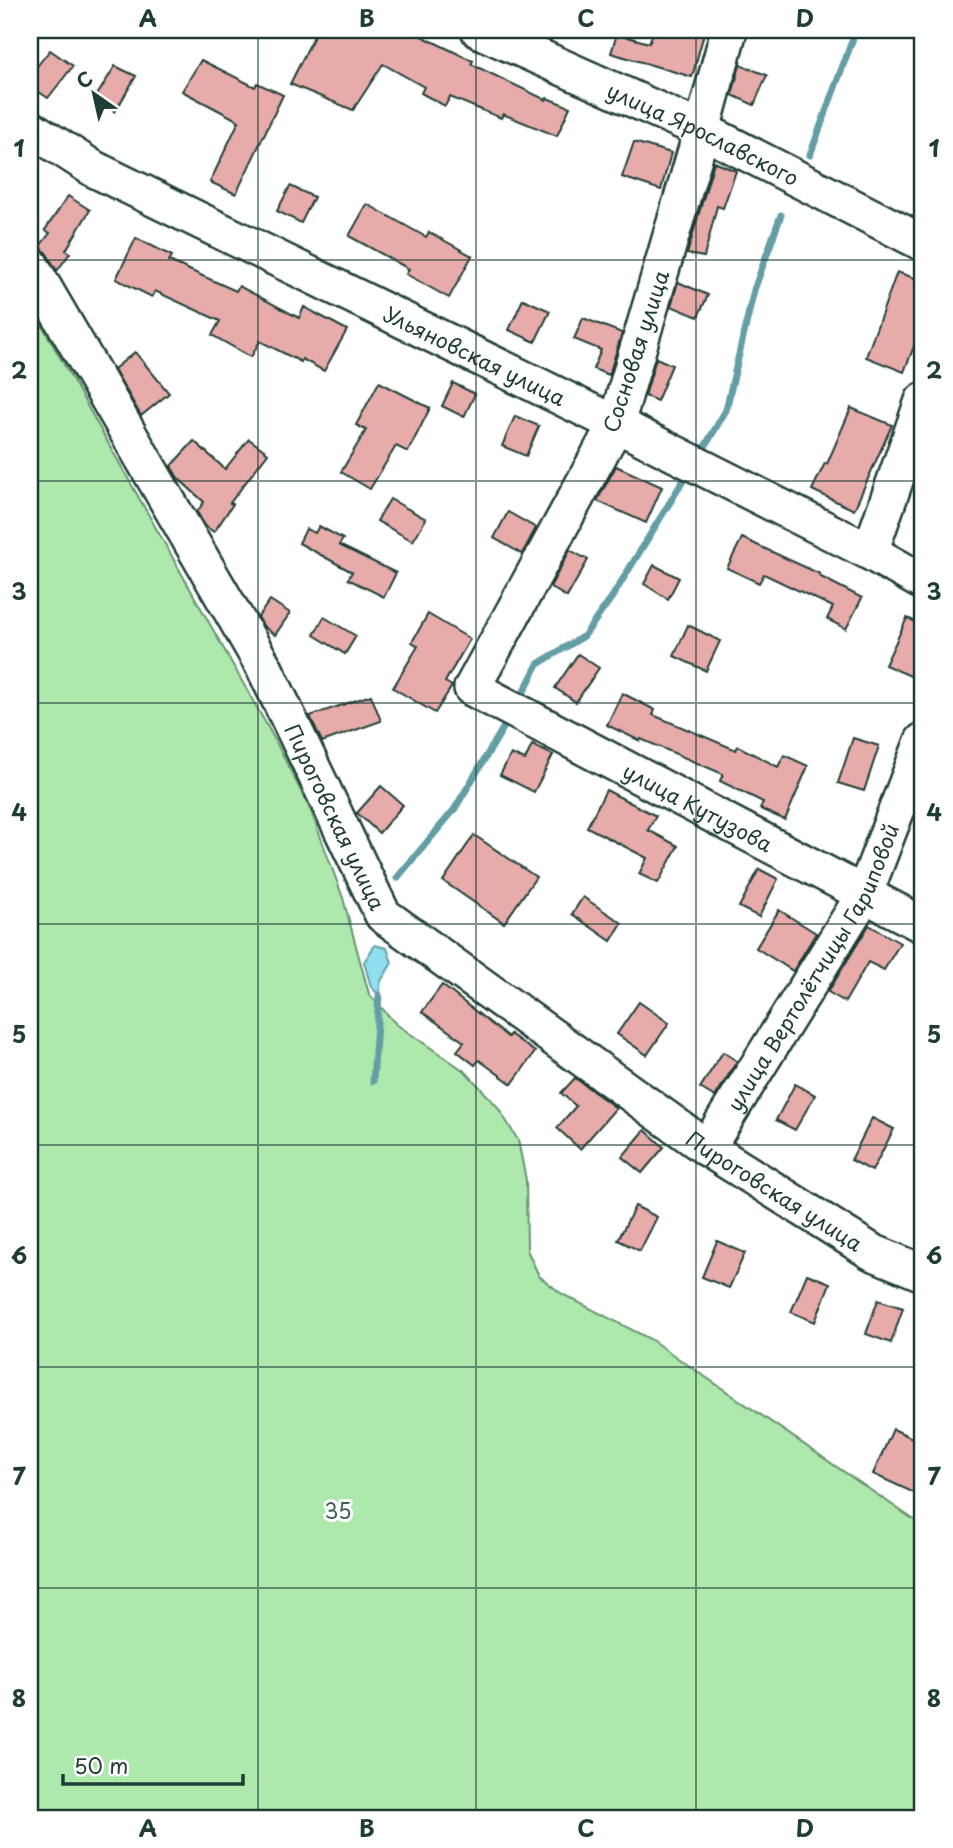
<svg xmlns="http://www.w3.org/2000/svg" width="953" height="1848" font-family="'Playpen Sans',sans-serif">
	<rect width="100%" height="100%" fill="#fff"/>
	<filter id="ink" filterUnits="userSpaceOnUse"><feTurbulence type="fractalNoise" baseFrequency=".0143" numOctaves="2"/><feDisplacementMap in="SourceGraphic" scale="14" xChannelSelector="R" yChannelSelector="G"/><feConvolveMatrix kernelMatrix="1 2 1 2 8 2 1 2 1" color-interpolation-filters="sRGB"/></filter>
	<g filter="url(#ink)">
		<polygon fill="#ade8ad" stroke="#669270" stroke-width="2" points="30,304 274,738 311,811 343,898 369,994 396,1024 466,1072 497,1106 518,1140 526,1180 527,1250 539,1276 562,1294 650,1339 923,1526 923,1818 30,1818"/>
		<polygon fill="#90deef" stroke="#639ea4" stroke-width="2" points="375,945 387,948 392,963 381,981 379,995 371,987 364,962"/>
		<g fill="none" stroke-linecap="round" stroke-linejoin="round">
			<g stroke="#639ea4" stroke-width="7">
				<polyline points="810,155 856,30"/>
				<polyline points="699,457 726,410 754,290 781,215"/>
				<polyline points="519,701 538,664 584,636 612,597 686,476"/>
				<polyline points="397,878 454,810 505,725"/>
				<polyline points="373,1081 379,995"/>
			</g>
		</g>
		<g fill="#e7acaa" stroke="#1f3d34" stroke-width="2">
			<polygon points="317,30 409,30 473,61 471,64 546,100 547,98 570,107 557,136 503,114 501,118 450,97 445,106 421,93 424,87 383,64 353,110 290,84"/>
			<polygon points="654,30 705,30 692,77 611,53 617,34 649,43"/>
			<polygon points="50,50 73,66 48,98 30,86 30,75"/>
			<polygon points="201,60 255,87 257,83 283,95 236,194 210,182 239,121 182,91"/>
			<polygon points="740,65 767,75 754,105 732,95"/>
			<polygon points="115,66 136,76 115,112 96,97"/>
			<polygon points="634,142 671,153 661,190 622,177"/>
			<polygon points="714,162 736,171 723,208 717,206 704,257 687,254"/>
			<polygon points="290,186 314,197 301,223 277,211"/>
			<polygon points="68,196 90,210 66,250 70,253 57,271 47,254 40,246 50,233 45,230"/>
			<polygon points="367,204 426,237 429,232 472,256 449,298 406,274 409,269 349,236"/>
			<polygon points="136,238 172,256 169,261 236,291 239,286 299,318 304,307 347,330 324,371 302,359 301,362 260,341 251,357 212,335 220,321 155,291 152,297 116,279"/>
			<polygon points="897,272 923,281 923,323 904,372 866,357"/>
			<polygon points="678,282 708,295 698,317 671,306"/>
			<polygon points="523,299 550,311 535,342 509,330"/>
			<polygon points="583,318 622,333 609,375 593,369 601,350 574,339"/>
			<polygon points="135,352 169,393 141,416 114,369"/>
			<polygon points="656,358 672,365 657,401 645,396"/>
			<polygon points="379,382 430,408 408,452 396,446 370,489 341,472 366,430 356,425"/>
			<polygon points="453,383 475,394 464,417 442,406"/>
			<polygon points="851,408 892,425 854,510 812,490 825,463 827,464"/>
			<polygon points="515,416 539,426 526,456 502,446"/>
			<polygon points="249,439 268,453 230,503 233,504 214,532 205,526 197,512 204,502 178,478 171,466 194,441 225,469"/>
			<polygon points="616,466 662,487 646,523 597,501"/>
			<polygon points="390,499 426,519 413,541 377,521"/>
			<polygon points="508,512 536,528 522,554 494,538"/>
			<polygon points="319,526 343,539 339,545 396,573 384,597 348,579 352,572 299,543 306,529 315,533"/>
			<polygon points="742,538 820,574 819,576 862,598 846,629 827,619 833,607 764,574 759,583 727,568"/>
			<polygon points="570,550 588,560 567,597 550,587"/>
			<polygon points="654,565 679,578 668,599 644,584"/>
			<polygon points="270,600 290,613 275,635 264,627 258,617"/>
			<polygon points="428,614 470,639 445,682 452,686 435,713 393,688 418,646 412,642"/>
			<polygon points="324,617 356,636 345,654 314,635"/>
			<polygon points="907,618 923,625 923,660 915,678 885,665"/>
			<polygon points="688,625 720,641 706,671 674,656"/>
			<polygon points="578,654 599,668 576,702 555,688"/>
			<polygon points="622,693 655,710 653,715 736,750 738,746 778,767 784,755 808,766 785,820 760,809 763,802 720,781 723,774 641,739 640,741 607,725"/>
			<polygon points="371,695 381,721 322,742 310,716"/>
			<polygon points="853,738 879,746 864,791 838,783"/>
			<polygon points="532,745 553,755 534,792 500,775 511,754 525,760"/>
			<polygon points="381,786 403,805 379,833 357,813"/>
			<polygon points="606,790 656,816 648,830 678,846 658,883 639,874 647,858 587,827"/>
			<polygon points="474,835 536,877 504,923 443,881"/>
			<polygon points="759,869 778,879 759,917 739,907"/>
			<polygon points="583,897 622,923 611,941 572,914"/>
			<polygon points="779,910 816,933 793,971 756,948"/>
			<polygon points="869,925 900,943 884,970 868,962 845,1002 828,992"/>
			<polygon points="442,985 508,1037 510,1034 535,1052 512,1084 479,1060 475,1065 457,1051 464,1042 422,1012"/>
			<polygon points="639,1002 669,1023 647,1055 617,1034"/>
			<polygon points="723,1052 737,1061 715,1097 700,1088"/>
			<polygon points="575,1078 616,1108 580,1149 557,1128 576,1106 561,1093"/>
			<polygon points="795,1084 815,1095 795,1130 776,1120"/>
			<polygon points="872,1118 894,1129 872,1171 851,1160"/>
			<polygon points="645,1130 664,1147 642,1173 622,1157"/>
			<polygon points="635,1206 657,1217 640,1251 618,1240"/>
			<polygon points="717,1241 745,1253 729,1288 702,1277"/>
			<polygon points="807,1274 830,1283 815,1322 791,1312"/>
			<polygon points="878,1300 903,1308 891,1343 866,1334"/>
			<polygon points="893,1429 923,1443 923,1497 873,1474"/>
		</g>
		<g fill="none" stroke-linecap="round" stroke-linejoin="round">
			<defs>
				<g id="minor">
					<path id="s1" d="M479,30l223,100 221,113"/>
					<path id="s2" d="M729,30l-27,100 -86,294 -144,264 451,237"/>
					<path id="s3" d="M30,128l64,41 522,255 254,128 53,30"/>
					<path id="s4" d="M30,264l234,403 119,248 324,233 165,104 51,21"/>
					<polyline points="870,552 923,401"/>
					<path id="s5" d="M707,1148l157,-253 59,-154"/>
				</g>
			</defs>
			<use href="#minor" stroke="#1f3d34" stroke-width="40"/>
			<use href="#minor" stroke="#fff" stroke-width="35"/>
		</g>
	</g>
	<path fill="none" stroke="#1f3d34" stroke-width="2" stroke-opacity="0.55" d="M258,30v1788M476,30v1788M696,30v1788M30,260h893M30,481h893M30,703h893M30,924h893M30,1145h893M30,1367h893M30,1588h893"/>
	<g text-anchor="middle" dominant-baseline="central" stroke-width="6" stroke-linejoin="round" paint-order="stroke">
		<g font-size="21" fill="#1f3d34" stroke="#fff">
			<text stroke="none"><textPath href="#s1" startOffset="247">улица Ярославского</textPath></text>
			<text transform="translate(635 351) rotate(-72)">Сосновая улица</text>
			<text stroke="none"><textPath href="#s3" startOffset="500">Ульяновская улица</textPath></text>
			<text stroke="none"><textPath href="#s2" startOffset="966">улица Кутузова</textPath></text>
			<text stroke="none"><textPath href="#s4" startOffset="632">Пироговская улица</textPath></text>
			<text stroke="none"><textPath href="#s5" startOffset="210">улица Вертолётчицы Гариповой</textPath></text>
			<text stroke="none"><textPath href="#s4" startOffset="1220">Пироговская улица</textPath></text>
		</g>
		<g font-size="21" fill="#3b5f4c" stroke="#fff">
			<text x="338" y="1510">35</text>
		</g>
	</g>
	<rect width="953" height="1848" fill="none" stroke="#fff" stroke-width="77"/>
	<g transform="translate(94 94) rotate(326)" stroke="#ffffff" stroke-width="5" paint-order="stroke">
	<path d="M0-5L12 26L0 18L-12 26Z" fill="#1f3d34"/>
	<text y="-10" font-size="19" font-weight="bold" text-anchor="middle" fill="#1f3d34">С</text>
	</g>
	<path d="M63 1774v10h180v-10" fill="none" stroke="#1f3d34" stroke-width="3.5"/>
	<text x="74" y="1774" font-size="21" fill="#1f3d34" stroke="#ffffff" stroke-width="5" paint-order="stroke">50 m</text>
	<rect x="38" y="38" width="876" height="1772" fill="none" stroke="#1f3d34" stroke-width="2.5"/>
	<g font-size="23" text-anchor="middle" font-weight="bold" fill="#1f3d34">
		<text x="148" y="27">A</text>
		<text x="367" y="27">B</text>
		<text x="586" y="27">C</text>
		<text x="805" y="27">D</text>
		<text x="19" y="157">1</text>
		<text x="934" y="157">1</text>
		<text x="19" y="379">2</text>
		<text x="934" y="379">2</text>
		<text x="19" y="600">3</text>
		<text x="934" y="600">3</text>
		<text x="19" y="821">4</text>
		<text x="934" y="821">4</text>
		<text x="19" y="1043">5</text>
		<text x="934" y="1043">5</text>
		<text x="19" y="1264">6</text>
		<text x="934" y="1264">6</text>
		<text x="19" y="1485">7</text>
		<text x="934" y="1485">7</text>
		<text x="19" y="1707">8</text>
		<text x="934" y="1707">8</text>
		<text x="148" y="1837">A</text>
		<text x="367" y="1837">B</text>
		<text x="586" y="1837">C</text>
		<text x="805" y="1837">D</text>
	</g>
</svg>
